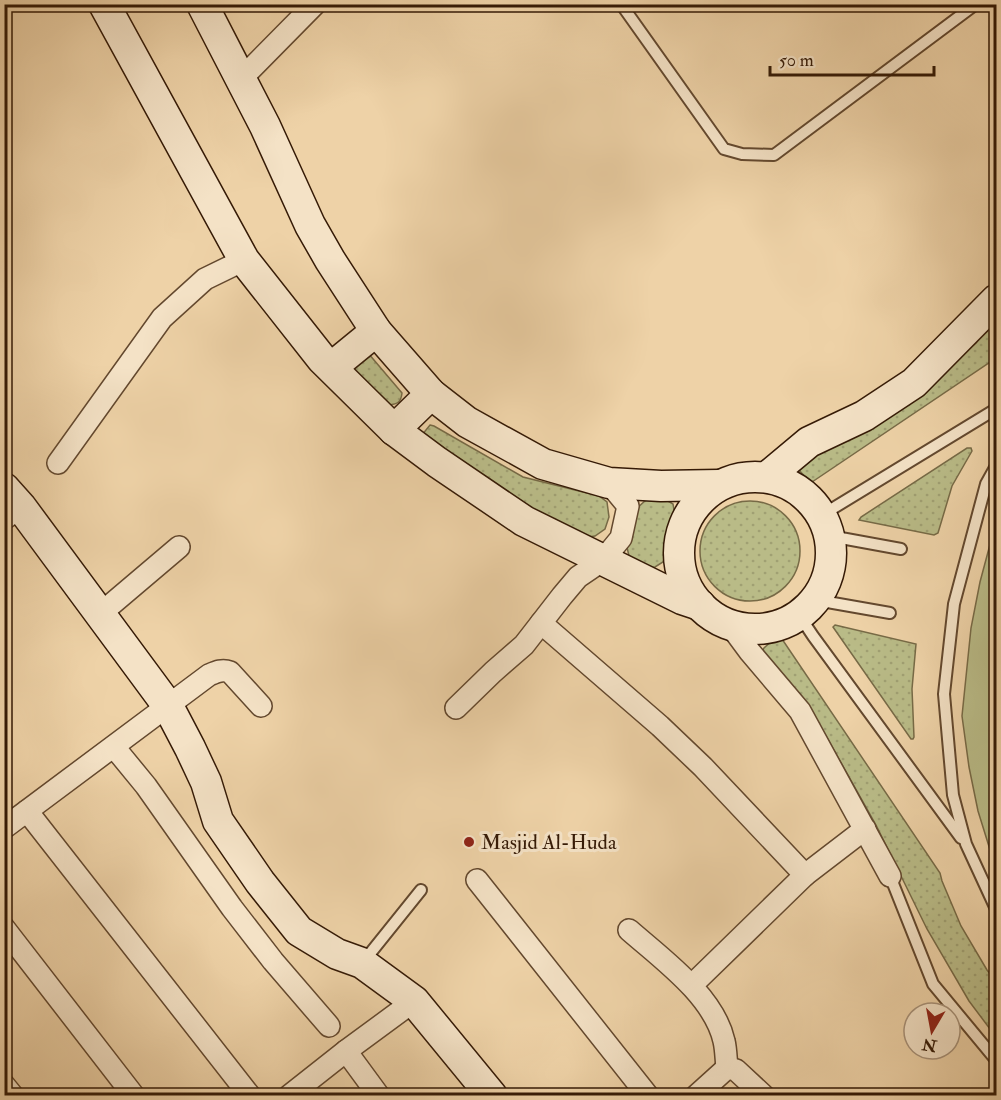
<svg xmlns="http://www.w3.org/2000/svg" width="1001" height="1100" font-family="'IM FELL Double Pica',serif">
	<defs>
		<pattern id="grass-dots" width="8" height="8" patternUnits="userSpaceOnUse" patternTransform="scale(1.5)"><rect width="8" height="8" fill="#b9bb87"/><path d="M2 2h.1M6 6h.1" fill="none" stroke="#a0a073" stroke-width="1.8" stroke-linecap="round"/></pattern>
	</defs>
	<rect width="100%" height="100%" fill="#eed2a7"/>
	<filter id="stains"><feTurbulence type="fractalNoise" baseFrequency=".00333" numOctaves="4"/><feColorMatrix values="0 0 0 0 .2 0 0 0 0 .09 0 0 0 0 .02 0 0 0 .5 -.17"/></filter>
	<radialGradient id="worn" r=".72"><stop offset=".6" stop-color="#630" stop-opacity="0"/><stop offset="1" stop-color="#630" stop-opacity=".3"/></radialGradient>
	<g fill="url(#grass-dots)" stroke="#776a46" stroke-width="1.5">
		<polygon points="996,315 996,358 812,482 809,481 798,469 798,465 913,396 976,343"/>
		<path d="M368,353l34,40c-1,9 -4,11 -13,12l-44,-43z"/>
		<polygon points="430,425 434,426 523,477 599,496 607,502 609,517 605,529 595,536 581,538 514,501 421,436"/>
		<polygon points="967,448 971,448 972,451 952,486 938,533 934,535 859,520 861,517"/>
		<polygon points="663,498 673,504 675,516 668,528 665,539 667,552 663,562 655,567 648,568 629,556 626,543 635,510 646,500"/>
		<circle cx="750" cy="551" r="50"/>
		<polygon points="835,625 916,644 912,689 914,737 913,739 911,739 833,627"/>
		<polygon points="775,638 782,639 940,873 942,881 961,926 987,970 996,981 996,1037 969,1001 927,929 876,825 826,736 761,654 764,648"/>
	</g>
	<polygon fill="#b9bb87" stroke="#776a46" stroke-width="1.5" points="996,522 996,869 978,811 969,767 962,716 971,628 980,582"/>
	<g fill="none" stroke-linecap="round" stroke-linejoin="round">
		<defs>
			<g id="lane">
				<polyline points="621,4 724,149 742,154 774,155 976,4"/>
				<polyline points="996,466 986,484 954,604 944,694 953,795 966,844 996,909"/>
				<polyline points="822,515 996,409"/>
				<polyline points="830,536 901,549"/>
				<polyline points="816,600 890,613"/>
				<polyline points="799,615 813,636 961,838"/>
				<polyline points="890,876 933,984 996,1060"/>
				<polyline points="364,961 421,890"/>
			</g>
			<g id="street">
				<polyline points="241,79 315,4"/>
				<polyline points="58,463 162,318 205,279 244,260"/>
				<polyline points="4,519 21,507"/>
				<polyline points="100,614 179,547"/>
				<polyline points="541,623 660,726 703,767 805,875"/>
				<polyline points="730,625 750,652 800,711 890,876"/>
				<polyline points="456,708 493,672 524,645 562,596 578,577 603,560 621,538 628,506 609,483"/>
				<polyline points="114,747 146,786 232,908 273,961 329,1026"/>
				<polyline points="27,811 250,1096"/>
				<path d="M4,828l205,-153c7,-3 13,-6 21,-3l31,34"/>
				<polyline points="477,880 648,1096"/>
				<polyline points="4,928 134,1096"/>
				<path d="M629,930c33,29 85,66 95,111 2,8 2,18 3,27"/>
				<polyline points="692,985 805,875 865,829"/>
				<polyline points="346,1051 379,1096"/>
				<polyline points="4,1085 13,1096"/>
				<polyline points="289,1096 346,1051 414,1001"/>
				<polyline points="696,1096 727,1068 736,1070 764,1096"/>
			</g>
			<g id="secondary">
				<polyline points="104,4 244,260 322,359 394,430 437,462 524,521 682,599 700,605"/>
				<polyline points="202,4 265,126 310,225 330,260 376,331 431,394 467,422 543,464 609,483 661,486 719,485"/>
				<polyline points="332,367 376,331"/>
				<polyline points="394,430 431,394"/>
				<circle cx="755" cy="553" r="76"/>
				<polyline points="767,477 809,442 864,416 914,383 996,300"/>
				<polyline points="4,488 21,507 168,706 190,748 206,782 218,821 260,882 299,931 337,954 362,963 414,1001 492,1096"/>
			</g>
		</defs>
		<use href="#lane" stroke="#63482e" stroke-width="14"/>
		<use href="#street" stroke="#63482e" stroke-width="24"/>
		<use href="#secondary" stroke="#351a06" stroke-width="33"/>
		<use href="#lane" stroke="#f4e2c6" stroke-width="10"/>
		<use href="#street" stroke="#f4e2c6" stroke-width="21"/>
		<use href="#secondary" stroke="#f4e2c6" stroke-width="30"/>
	</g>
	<circle fill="#8f2418" stroke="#f4e2c6" stroke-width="2" cx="469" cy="842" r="6"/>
	<g text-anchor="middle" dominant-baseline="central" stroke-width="6" stroke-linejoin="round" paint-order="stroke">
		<g font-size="21" fill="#351a06" stroke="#f4e2c6" text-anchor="start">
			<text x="481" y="842">Masjid Al-Huda</text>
		</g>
	</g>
	<rect width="1001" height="1100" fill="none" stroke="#eed2a7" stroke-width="24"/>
	<rect x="6" y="6" width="989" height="1088" fill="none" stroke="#351a06" stroke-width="3"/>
	<rect x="12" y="12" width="977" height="1076" fill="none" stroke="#351a06" stroke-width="1.5"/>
	<g transform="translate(932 1031) rotate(190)"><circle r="28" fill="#f4e2c6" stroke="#a89279" stroke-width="1.5"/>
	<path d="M0-4.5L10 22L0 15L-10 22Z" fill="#8f2418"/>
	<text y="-9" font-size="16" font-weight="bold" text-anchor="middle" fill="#351a06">N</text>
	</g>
	<path d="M770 66v9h164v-9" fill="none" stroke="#351a06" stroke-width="3"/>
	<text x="779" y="66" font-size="18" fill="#351a06" stroke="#f4e2c6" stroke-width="4.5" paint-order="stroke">50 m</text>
	<rect width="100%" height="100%" filter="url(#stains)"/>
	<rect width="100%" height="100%" fill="url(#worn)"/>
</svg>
